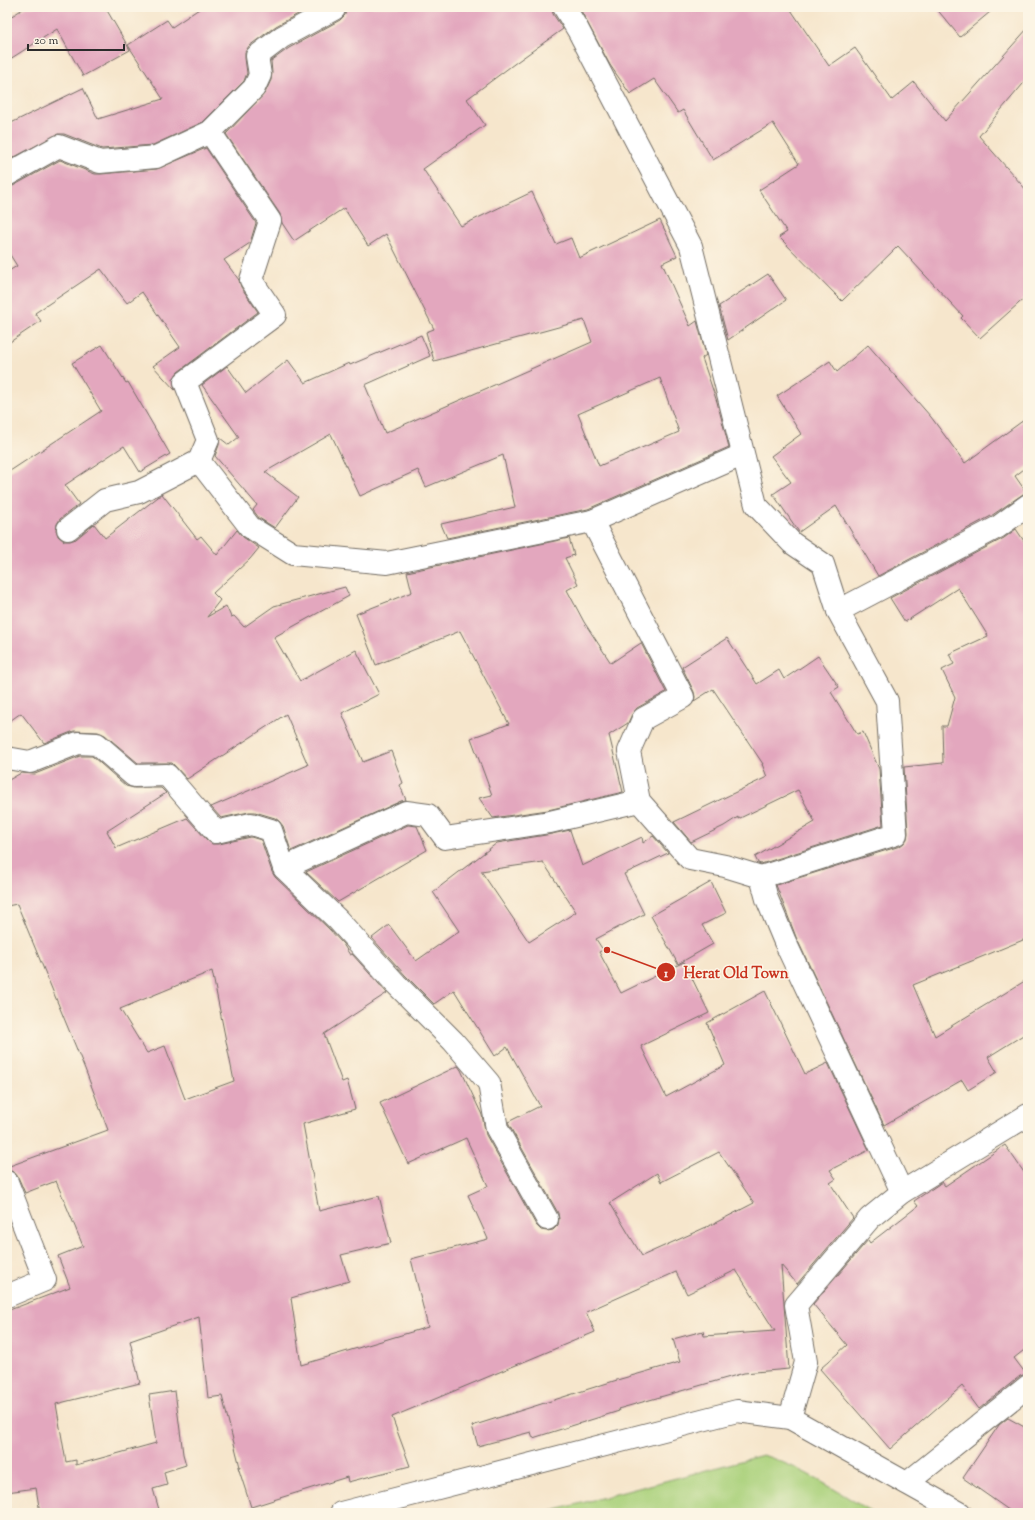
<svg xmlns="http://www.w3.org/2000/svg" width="1035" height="1520" font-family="'Sorts Mill Goudy',serif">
	<rect width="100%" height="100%" fill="#fcf5e5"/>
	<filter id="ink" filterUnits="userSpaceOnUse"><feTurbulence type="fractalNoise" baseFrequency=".025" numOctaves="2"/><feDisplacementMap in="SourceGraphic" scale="8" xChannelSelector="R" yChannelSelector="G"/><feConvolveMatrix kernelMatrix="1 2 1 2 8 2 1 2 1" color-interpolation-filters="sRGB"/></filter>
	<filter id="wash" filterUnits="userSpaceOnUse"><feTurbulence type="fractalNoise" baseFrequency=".012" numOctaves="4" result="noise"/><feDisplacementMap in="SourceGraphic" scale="16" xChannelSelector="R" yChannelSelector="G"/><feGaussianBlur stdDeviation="0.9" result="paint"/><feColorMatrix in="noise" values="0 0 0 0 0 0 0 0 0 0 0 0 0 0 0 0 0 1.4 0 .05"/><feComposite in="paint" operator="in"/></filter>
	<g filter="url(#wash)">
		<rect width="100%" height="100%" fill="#f6e6cc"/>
		<path fill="#aad17b" stroke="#6a7e53" d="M763,1455c40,13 74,36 110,58h-329z"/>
		<g id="blocks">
			<g fill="#e3a7be" fill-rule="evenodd">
				<polygon points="26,7 105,7 130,50 83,76 57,29 7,61 7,19"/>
				<polygon points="202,7 311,7 276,26 249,46 245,52 245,58 247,73 244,81 203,122 153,145 102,149 64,134 58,134 7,161 7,125 83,88 98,119 163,99 128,45 167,20 172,27"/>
				<path d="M346,7h206l1,7 10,15 -49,35 -47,35 18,26 -62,44 38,57 71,-34 24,52 15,-6 8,20 81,-38 17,36 -15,7 28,63 7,-5 9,34 -4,3 15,44 12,45 -141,62 -141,29 -6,-14 74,-17 -12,-52 -77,32 -8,-17 -58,26 -29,-62 -66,38 33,25 -23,31 -16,-10 -6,-8 4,-5 -42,-49 4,-11 1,-7 9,7 10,-8 -37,-52 25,-19 19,27 42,-33 17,23 44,-20 1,2 71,-30 9,21 -65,29 20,48 207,-91 -8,-22 -150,41 -8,-29 8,-3 -48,-95 -18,12 -24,-38 -50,33 -12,-18 -2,-9 -54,-80 39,-41 6,-13 1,-7 -1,-12 18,-13 51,-28 5,-5zM660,378l19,54 -80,34 -21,-52z"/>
				<polygon points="579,7 789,7 829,66 855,48 892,100 914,82 945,121 1028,28 1028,78 979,136 1028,192 1028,295 980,338 961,318 963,316 898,246 842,301 779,237 787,232 759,190 799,164 773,123 713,160 683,110 678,113 654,79 630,94 610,65"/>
				<polygon points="935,7 996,7 960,37"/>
				<polygon points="206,148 256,223 250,243 224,260 239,280 241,287 258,312 178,372 173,379 175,390 153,366 180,347 142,292 127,303 101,269 35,313 41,321 7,344 7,272 17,266 7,250 7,187 13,186 60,160 95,174 101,174 157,169"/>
				<polygon points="768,274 786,300 728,340 719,306"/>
				<polygon points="102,345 126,383 128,382 170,454 140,472 124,446 65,485 79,504 60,519 57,524 56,530 58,536 64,541 70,541 76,539 94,524 105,538 162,494 197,539 201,536 217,555 237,530 243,537 259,548 250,559 213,593 220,600 207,617 226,606 231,617 234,616 244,627 274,606 345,587 349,596 274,637 300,681 356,650 379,694 342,713 363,762 391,751 403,783 400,785 406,800 401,801 291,851 283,826 279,821 275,818 255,812 249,812 221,818 211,807 308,765 286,714 187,779 172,763 138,763 105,735 98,732 74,731 44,743 21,713 7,723 7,473 101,411 72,363"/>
				<polygon points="868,345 931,417 965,463 1028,417 1028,466 1015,476 1026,492 991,516 878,576 836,506 799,532 773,494 791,482 771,456 801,434 777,396 830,361 837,372"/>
				<polygon points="1016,529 1028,547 1028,938 913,985 935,1036 1028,979 1028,1032 988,1057 997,1072 968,1090 962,1080 884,1125 796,937 776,885 900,846 904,843 907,839 908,833 904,767 943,763 942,726 947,726 955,697 942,670 954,664 949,654 988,636 958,588 905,622 890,598 1004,538"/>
				<polygon points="569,538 574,555 565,558 578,584 567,590 584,622 611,663 641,643 666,692 637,708 632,714 628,723 609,735 623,792 548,810 493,818 479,798 492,795 471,738 509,724 460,631 376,665 356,614 412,592 407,572"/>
				<polygon points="727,638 757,684 779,670 784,679 818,656 839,687 831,692 857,734 863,732 879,769 883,825 761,864 758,863 755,857 815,822 798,790 738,819 738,817 724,826 691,842 674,822 767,777 762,764 763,764 713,689 694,701 695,697 694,692 682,667"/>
				<path d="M80,756h12l34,30 8,2h27l5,5 -59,38 9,17 71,-30 20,22 5,4h7l32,-7 10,3 11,32 3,5 54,52 14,15 7,11 2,-1 35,39 -63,41 18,48 5,-2 8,29 -52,15 16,87 60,-15 12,47 -50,12 8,26 -58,17 10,67 127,-38 -17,-68 77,-20 -20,-44 20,-9 -22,-48 -58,26 -28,-61 78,-37 3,4 21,45 4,20 50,90 5,5 6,1 6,-1 5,-5 1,-6 -1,-6 -49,-88 -1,-3 32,-16 -33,-59 -12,9 -41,-66 -20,14 -29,-29 -33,-37 17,-13 27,36 43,-30 -26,-39 64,-49 55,-9 18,-4 12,36 60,-29 1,6 10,-7 15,17 -44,21 20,40 -48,25 7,11 -4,2 22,41 63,-31 25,51 -68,33 25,51 59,-32 -18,-42 58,-32 40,83 23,-11 41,87 -39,20 6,9 -6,4 23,35 -56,66 -16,-19 8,104 -45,4 -126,36 1,2 -86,27 -2,-6 -53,14 -6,-20 145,-46 63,-18 -7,-23 30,-8 1,5 71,-5 -39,-61 -49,24 -11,-22 -90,40 9,20 -203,85 18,49 -62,16 -1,-5 -96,30 -13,-40h2l-18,-71 -14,2 -9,-81 -69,24 10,42 -84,21 10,58 10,-2v5l80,-22 -7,-48 26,-4 8,63 3,11 -22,7 3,13 -14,4 7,24h-120l-4,-25 -29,4v-181l63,-24 -12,-31 25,-10 -27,-65 -31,12 -7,-16 -4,-5 -7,-2v-3l101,-37 -23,-61 -68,-165 -10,2v-125l14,-8 14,1zM543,862l33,50 -47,30 -48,-71zM212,971l22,110 -49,18 -20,-53 -18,7 -27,-44zM719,1152l35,51 -41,21 -71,32 -32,-53 47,-30 4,9z"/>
				<polygon points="408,825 417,826 427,850 338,902 306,872"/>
				<polygon points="711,882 726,913 702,925 713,944 678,964 651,916"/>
				<polygon points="1005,1145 1028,1178 1028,1347 1014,1358 1026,1374 1020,1376 979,1409 962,1386 890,1449 820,1369 847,1345 813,1304 868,1240 870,1243 918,1206 914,1201 942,1182 945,1186"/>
				<polygon points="1008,1418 1028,1429 1028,1513 1013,1513 963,1478 999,1425"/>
			</g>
		</g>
	</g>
	<g filter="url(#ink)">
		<use href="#blocks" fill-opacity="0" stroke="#726c63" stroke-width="1"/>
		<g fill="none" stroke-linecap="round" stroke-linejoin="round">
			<defs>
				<g id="minor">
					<polyline points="564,7 578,30 691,246 756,505 792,543 823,564 838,611 887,701 896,834 761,877"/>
					<polyline points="7,175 59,146 100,162 156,157 210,132 254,88 260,75 257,56 282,37 334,9 334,7"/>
					<polyline points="199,461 250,527 293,554 387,563 592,521 742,455"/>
					<polyline points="592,521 683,697 643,719 629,751 639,801 690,859 725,866 761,877 767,899 785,942 902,1192"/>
					<polyline points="68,529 105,500 139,492 199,461 208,440 185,382 275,315 251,280 270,221 210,132"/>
					<polyline points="838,611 998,527 1028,505"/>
					<polyline points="7,758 30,762 78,743 97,744 134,776 167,775 216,832 251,824 271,830 284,868 338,920 396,984 453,1041 489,1083 497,1129 547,1219"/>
					<polyline points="284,868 406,812 428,815 445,838 550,822 639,801"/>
					<polyline points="7,1182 45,1280 7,1296"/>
					<polyline points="790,1418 806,1362 796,1305 870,1218 902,1192 1028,1115"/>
					<polyline points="907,1483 1028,1386"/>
				</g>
				<polyline id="tertiary" points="341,1513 737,1411 790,1418 960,1513"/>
			</defs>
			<use href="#minor" stroke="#726c63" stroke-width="24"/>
			<use href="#tertiary" stroke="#726c63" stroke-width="24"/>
			<use href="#minor" stroke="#fff" stroke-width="22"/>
			<use href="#tertiary" stroke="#fff" stroke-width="22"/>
		</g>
	</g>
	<path fill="none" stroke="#c8321e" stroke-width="1.5" d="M607 950L666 972"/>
	<g fill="#c8321e" stroke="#fcf5e5" stroke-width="1.5">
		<circle cx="607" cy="950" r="4"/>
		<circle cx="666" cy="972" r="10"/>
	</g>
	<g font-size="12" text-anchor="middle" font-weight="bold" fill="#fff">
		<text x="666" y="977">1</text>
	</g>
	<g font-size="15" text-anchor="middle" font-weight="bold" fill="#c8321e" stroke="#fcf5e5" stroke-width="3" stroke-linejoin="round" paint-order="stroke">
		<text x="736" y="978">Herat Old Town</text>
	</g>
	<rect width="1035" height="1520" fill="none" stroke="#fcf5e5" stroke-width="24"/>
	<path d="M28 44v6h96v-6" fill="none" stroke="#2b2b2b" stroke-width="2"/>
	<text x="34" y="44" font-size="12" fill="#2b2b2b" stroke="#fcf5e5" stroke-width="3" paint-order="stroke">20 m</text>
</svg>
